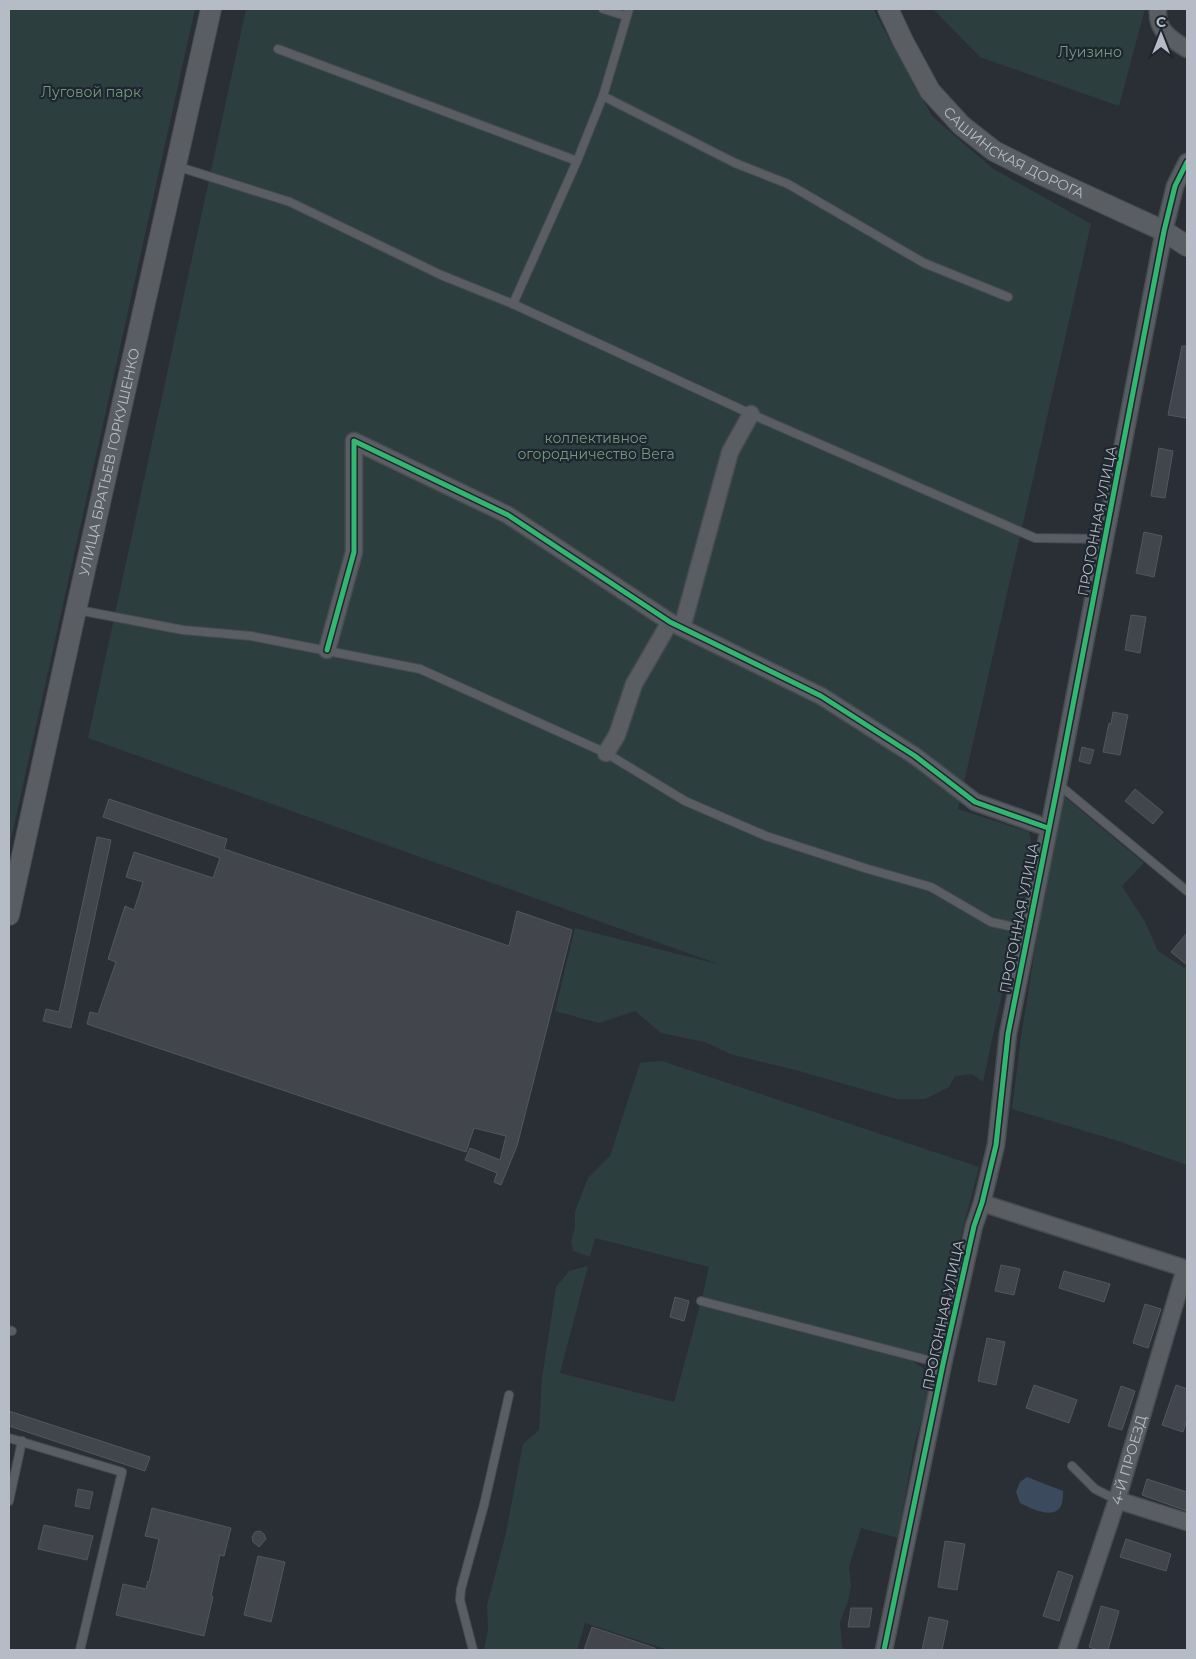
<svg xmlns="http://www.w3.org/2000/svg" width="1196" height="1659" font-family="Montserrat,sans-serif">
	<rect width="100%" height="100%" fill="#2a2f35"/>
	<g fill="#2d3e3f">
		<polygon points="9,9 195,9 9,848"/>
		<polygon points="246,9 873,9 932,116 992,168 1091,224 958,809 1029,832 1031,842 1031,859 983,1082 972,1074 955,1076 949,1087 925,1099 897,1099 799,1071 730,1054 705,1042 661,1033 635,1011 599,1023 555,1011 575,928 721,965 88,738"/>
		<polygon points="933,9 1145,9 1119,106 980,57"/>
		<polygon points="1060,793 1144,863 1122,886 1145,922 1158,951 1184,968 1187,966 1187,1165 1118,1141 1012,1109 1021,1037"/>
		<polygon points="662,1061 979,1167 930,1357 702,1298 709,1267 595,1238 590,1257 573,1251 571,1241 575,1227 575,1211 588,1178 610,1156 640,1063"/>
		<polygon points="588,1266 560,1373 674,1402 700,1305 912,1361 923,1368 929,1392 914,1447 898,1538 861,1528 849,1567 851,1587 847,1604 840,1622 842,1647 845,1650 668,1650 585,1623 577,1650 484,1650 488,1630 487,1605 505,1537 523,1444 539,1430 542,1378 556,1287 569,1271"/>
	</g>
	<path fill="#3b4a5c" d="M1027,1477l36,14c0,4 0,8 -1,12 -5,19 -32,5 -42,0l-4,-11 4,-10z"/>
	<g fill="#42464c" stroke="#52565d">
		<polygon points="1182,346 1187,346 1187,410 1186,418 1168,415"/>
		<polygon points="1159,448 1173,451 1165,498 1151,496"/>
		<polygon points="1144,532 1162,536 1154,577 1136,573"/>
		<polygon points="1131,615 1146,617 1140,653 1125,650"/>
		<polygon points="1113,712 1128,715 1120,755 1103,752 1109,723 1111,724"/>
		<polygon points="1082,747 1094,750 1090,764 1079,761"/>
		<polygon points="1135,789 1163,812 1153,824 1125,801"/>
		<polygon points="109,799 227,839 224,849 509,946 517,911 572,930 517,1146 501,1185 494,1182 497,1173 465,1160 470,1148 500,1160 506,1136 474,1128 466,1152 87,1024 90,1012 98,1014 116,962 108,959 125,906 134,910 143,882 126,877 134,852 213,878 220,858 103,817"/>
		<polygon points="97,837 111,840 71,1028 43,1021 46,1009 59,1012"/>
		<polygon points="1187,933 1187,965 1171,952"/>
		<polygon points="1001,1265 1020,1269 1014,1295 995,1291"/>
		<polygon points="1064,1271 1110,1284 1104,1302 1059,1288"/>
		<polygon points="675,1297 689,1301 684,1321 670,1317"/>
		<polygon points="1145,1304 1161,1309 1148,1348 1133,1343"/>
		<polygon points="987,1338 1005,1342 996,1385 978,1381"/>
		<polygon points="1034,1385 1077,1400 1069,1423 1026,1408"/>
		<polygon points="1176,1385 1187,1389 1187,1419 1183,1432 1162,1425"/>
		<polygon points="1121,1386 1135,1391 1122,1430 1108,1426"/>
		<polygon points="9,1411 150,1457 145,1471 9,1426"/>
		<polygon points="1147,1479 1187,1492 1187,1511 1142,1495"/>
		<polygon points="78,1489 93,1492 89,1509 75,1506"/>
		<polygon points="152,1508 231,1528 224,1556 220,1555 211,1596 213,1597 204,1636 116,1615 123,1584 146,1589 148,1581 149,1582 159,1539 145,1536"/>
		<polygon points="44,1525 93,1536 87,1560 38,1549"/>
		<polygon points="260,1531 264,1534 266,1539 259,1547 253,1542 252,1537 255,1532"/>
		<polygon points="1126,1539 1171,1554 1166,1571 1120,1557"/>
		<polygon points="945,1541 965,1544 957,1590 938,1587"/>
		<polygon points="258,1556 285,1562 271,1622 244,1615"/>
		<polygon points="1058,1571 1073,1576 1059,1621 1043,1616"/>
		<polygon points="1101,1606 1119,1611 1108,1650 1098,1650 1089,1647"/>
		<polygon points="851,1608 872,1608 869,1627 848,1627"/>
		<polygon points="929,1617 948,1621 942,1650 922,1650"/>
		<polygon points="592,1627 655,1648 655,1650 584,1650"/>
	</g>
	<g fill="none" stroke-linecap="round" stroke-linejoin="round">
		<defs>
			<g id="service">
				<polyline points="603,9 626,16"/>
				<polyline points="278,49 577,161"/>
				<polyline points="603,96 735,163 788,184 924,263 1008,297"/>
				<polyline points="176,166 290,202 441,275 513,304 751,414 1035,538 1105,539"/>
				<polyline points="513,304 577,161 603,96 629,9"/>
				<polyline points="78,610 183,630 251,636 420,669 606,753 685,801 766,836 868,869 931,887 991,922 1028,930"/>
				<polyline points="1058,784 1187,891"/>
				<polyline points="701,1301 943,1364"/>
				<polyline points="9,1330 12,1331"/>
				<polyline points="9,1438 122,1472 80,1650"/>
				<polyline points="1072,1466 1095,1489 1117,1500"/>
				<polyline points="9,1501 22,1441"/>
				<polyline points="473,1650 460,1600 461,1589 484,1505 509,1395"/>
			</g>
			<g id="minor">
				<path d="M1158,9c-2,22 13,30 29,40"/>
				<polyline points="682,628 730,452 751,414"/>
				<polyline points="327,650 354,552 354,441 508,515 670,622 821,696 915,756 975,802 1048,828"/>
				<polyline points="606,753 617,735 634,684 670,622"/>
				<polyline points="982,1203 1187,1269"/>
				<polyline points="1117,1500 1187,1522"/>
				<polyline points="884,1650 943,1364 974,1226 982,1203 996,1145 1008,1034 1058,783 1164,231 1175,186 1187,162"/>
				<path id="s1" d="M1067,1650l50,-150 68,-231"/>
			</g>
			<g id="tertiary">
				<path id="s2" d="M888,9l15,32 27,50 31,34 33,26 48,24 122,56 23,15"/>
				<path id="s3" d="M9,915l67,-305 135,-601"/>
			</g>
		</defs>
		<use href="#service" stroke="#484b50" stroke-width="10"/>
		<use href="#minor" stroke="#484b50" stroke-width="19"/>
		<use href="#tertiary" stroke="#484b50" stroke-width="22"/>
		<use href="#service" stroke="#5a5e63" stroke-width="8"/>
		<use href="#minor" stroke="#5a5e63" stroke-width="16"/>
		<use href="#tertiary" stroke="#5a5e63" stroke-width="20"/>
		<defs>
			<g id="cycleway">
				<polyline points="327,650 354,552 354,441 508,515 670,622 821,696 915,756 975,802 1048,828"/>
				<polyline points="884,1650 943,1364 974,1226 982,1203 996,1145 1008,1034 1058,783 1164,231 1175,186 1187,162"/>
			</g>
		</defs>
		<use href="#cycleway" stroke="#1e262f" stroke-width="8"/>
		<use href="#cycleway" stroke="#33b770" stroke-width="5"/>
	</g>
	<g text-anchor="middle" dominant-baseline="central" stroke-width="4.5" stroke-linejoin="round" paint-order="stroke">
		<g font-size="14" fill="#75997d" stroke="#1e262f">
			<text x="1090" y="52">Луизино</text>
			<text x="91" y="92">Луговой парк</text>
			<text x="596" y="438">коллективное<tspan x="596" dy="16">огородничество Вега</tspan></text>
		</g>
		<g font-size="14" fill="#b5bcc5" stroke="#1e262f">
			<text stroke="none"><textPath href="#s2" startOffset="198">САШИНСКАЯ ДОРОГА</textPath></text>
			<text stroke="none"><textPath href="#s3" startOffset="464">УЛИЦА БРАТЬЕВ ГОРКУШЕНКО</textPath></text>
			<text transform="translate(1097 521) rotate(-79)">ПРОГОННАЯ УЛИЦА</text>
			<text transform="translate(1019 918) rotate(-79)">ПРОГОННАЯ УЛИЦА</text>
			<text transform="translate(943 1315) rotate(-78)">ПРОГОННАЯ УЛИЦА</text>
			<text stroke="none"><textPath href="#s1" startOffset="200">4-Й ПРОЕЗД</textPath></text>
		</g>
	</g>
	<rect width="1196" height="1659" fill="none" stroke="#b5bcc5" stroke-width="20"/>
	<g transform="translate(1161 35)" stroke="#1e262f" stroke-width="4" paint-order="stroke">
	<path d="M0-4L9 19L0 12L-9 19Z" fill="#b5bcc5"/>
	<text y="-8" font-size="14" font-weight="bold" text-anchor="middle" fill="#b5bcc5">С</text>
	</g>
</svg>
